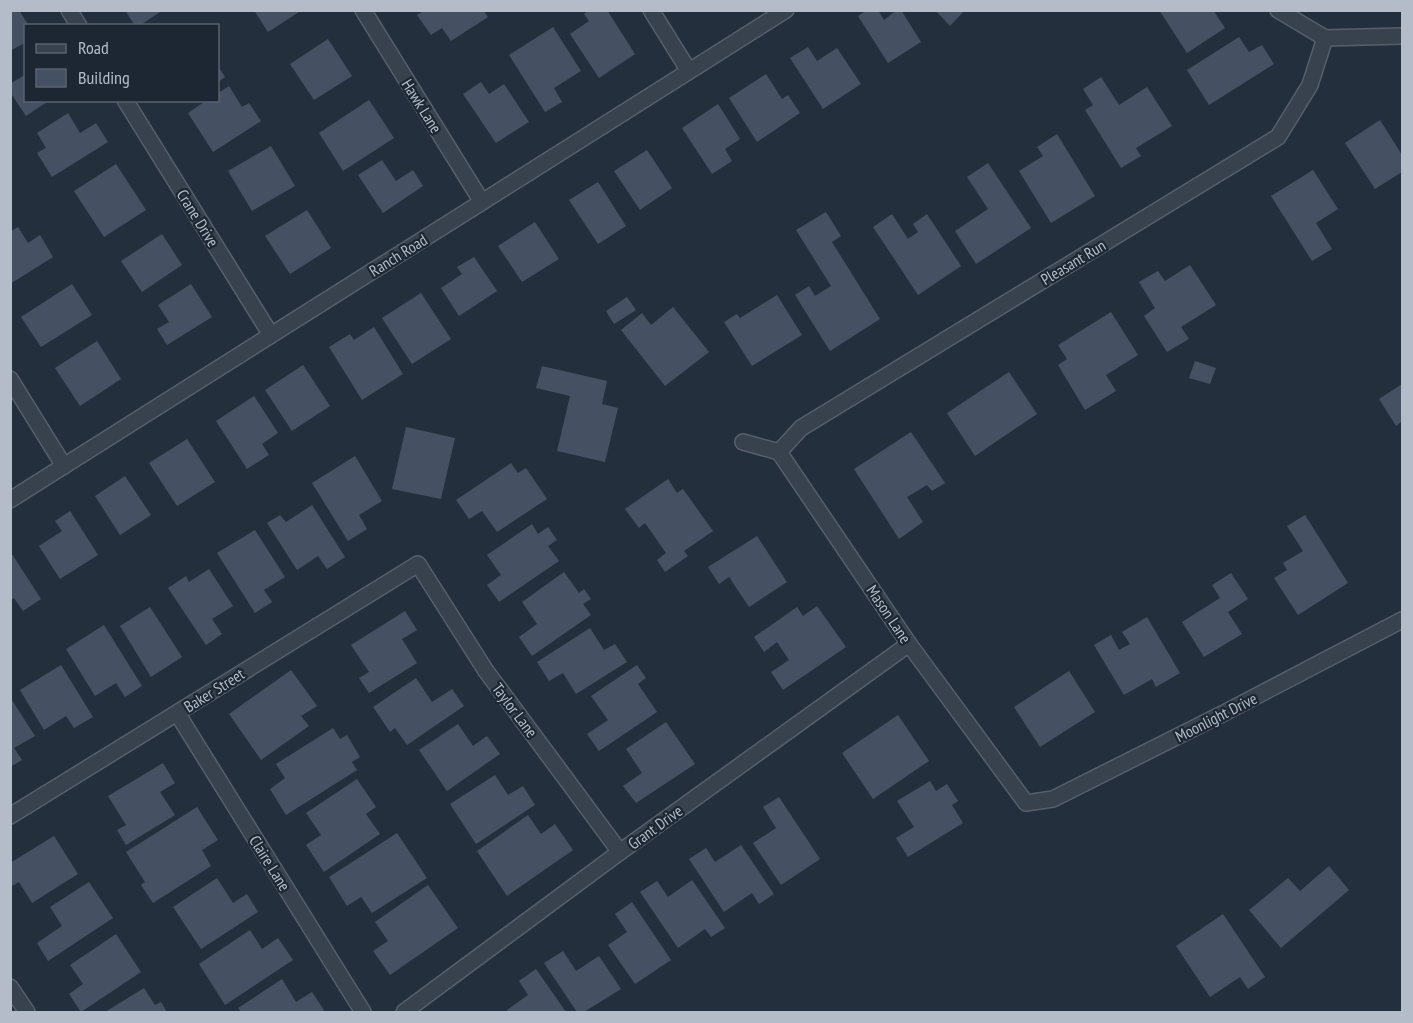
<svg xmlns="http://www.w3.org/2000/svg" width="1413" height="1023" font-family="'PT Sans Narrow',sans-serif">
	<rect width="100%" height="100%" fill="#242f3e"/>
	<g fill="#455162">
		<polygon points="10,10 19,10 29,26 26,26 26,42 10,51"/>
		<polygon points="125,10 163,10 139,26 135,26"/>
		<polygon points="254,10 302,10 268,32"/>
		<polygon points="425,10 483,10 488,17 451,41 442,28 431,35 417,15"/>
		<polygon points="588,10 607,10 635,54 599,78 570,34 589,21 584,14"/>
		<polygon points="867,10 878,10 884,20 897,10 901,10 921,42 888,63 858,16"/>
		<polygon points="935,10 965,10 950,26"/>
		<polygon points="1159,10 1213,10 1225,28 1187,53"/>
		<polygon points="553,27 581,71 554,88 562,102 545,112 509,55"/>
		<polygon points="1239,37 1249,52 1262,45 1274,64 1209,105 1187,70"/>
		<polygon points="328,39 352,76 314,100 290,64"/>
		<polygon points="808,47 817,61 837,48 861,84 823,109 790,58"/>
		<polygon points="218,66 225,77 218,82"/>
		<polygon points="26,74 26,100 50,100 26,116 10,92 10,84"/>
		<polygon points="766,74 782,99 788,95 800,113 757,142 729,98"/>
		<polygon points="1101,77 1119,105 1147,87 1172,126 1136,148 1141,156 1121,168 1085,110 1093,105 1083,89"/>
		<polygon points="481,82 489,94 504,84 529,122 496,143 463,94"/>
		<polygon points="229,86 242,107 249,103 261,121 213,152 188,113 207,100 218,100 218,93"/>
		<polygon points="369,100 394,138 343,171 319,133"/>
		<polygon points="718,104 740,139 725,149 732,161 712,174 682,128"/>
		<polygon points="68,113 80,133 96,123 108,142 52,177 37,153 46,148 37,133"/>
		<polygon points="1380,120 1402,155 1402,172 1375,189 1345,143"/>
		<polygon points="1057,134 1095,196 1051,223 1019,171 1043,156 1037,147"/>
		<polygon points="271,146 295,186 252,211 228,171"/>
		<polygon points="647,150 672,188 640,210 614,171"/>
		<polygon points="382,160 396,181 413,170 423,186 383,213 358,175"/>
		<polygon points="988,163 1031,228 976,264 955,231 988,209 967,177"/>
		<polygon points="116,164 146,210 104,237 74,191"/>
		<polygon points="1313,170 1338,209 1316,223 1332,249 1312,261 1271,196"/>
		<polygon points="598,182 626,226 598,244 569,200"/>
		<polygon points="307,210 331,248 290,274 265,236"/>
		<polygon points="826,212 841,236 832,242 880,319 830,351 795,295 809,286 815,296 831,286 796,230"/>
		<polygon points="892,214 908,239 918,232 913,224 927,214 961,266 918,295 873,227"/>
		<polygon points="535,222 559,259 522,282 498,246"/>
		<polygon points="18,227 28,243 40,235 53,257 10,284 10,232"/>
		<polygon points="162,234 182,265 142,292 121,261"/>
		<polygon points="474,257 497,291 459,316 441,288 462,274 457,267"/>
		<polygon points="1190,265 1216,305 1181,327 1189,339 1167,352 1144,316 1155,308 1139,282 1158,271 1165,281"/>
		<polygon points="72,284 92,315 41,347 21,317"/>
		<polygon points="191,284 212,317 167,345 157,329 169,322 158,305"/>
		<polygon points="421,293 451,339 412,364 382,318"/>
		<polygon points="777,295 802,335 752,366 724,322 737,314 740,318"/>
		<polygon points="627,297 636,310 614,324 606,311"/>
		<polygon points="673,307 709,352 665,386 621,330 642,313 651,325"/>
		<polygon points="1111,312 1138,355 1106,375 1116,391 1085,410 1058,365 1067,359 1058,345"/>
		<polygon points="374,327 403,374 362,400 329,347 350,334 354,340"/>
		<polygon points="97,341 121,379 80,406 55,368"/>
		<polygon points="1195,361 1216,368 1210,384 1189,378"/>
		<polygon points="303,365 330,406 292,431 265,390"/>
		<polygon points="542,366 607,381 602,404 618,408 605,462 557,451 570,396 536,388"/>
		<polygon points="1009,372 1037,414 975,456 947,413"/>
		<polygon points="1402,384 1402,421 1396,426 1379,399"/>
		<polygon points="254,396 278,433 262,444 269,455 247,469 216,421"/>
		<polygon points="406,427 455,438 441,499 392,489"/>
		<polygon points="911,432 945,483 932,491 927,485 907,497 923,522 899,539 854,469"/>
		<polygon points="187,439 215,482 177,506 149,463"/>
		<polygon points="355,456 382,501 359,515 367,529 348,541 312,483"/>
		<polygon points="511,463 518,473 526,468 547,499 497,532 482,511 469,519 456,500"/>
		<polygon points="125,476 151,515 120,535 95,496"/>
		<polygon points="668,479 677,493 683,489 713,531 684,551 688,556 665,572 657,560 666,553 645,523 639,528 625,509"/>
		<polygon points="312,505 345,557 327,569 318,556 297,570 267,523 280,515 286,522"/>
		<polygon points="70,511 98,555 60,579 39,546 62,531 55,521"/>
		<polygon points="1305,515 1348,583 1298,615 1274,578 1287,570 1283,563 1303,551 1287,526"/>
		<polygon points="532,524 538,534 548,527 557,540 548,546 559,561 499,602 487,585 501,575 487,555"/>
		<polygon points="255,530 285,577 264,590 272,602 255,613 217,553"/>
		<polygon points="757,536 787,582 749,607 729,577 719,584 708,567"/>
		<polygon points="10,551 41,599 23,611 14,598 10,601"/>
		<polygon points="209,569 233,606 212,619 222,634 206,645 168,588 186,576 189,582"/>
		<polygon points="564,572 579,593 584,589 591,599 583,604 591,615 532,656 519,637 537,624 522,602"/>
		<polygon points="1231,573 1248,599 1228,612 1242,634 1204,657 1182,622 1220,598 1212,585"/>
		<polygon points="817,606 846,647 783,690 771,672 789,660 777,642 764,652 754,637 797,607 803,616"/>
		<polygon points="150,607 182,657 151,677 120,626"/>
		<polygon points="405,611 417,630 402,639 417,663 369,693 359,678 369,672 351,645"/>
		<polygon points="1147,617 1180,673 1156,687 1152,679 1124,695 1094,645 1111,635 1119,650 1130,644 1122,632"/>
		<polygon points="104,625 142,686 125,697 116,683 95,696 66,649"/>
		<polygon points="590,628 604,650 615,644 627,662 576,694 563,673 549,681 537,662"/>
		<polygon points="61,665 93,717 74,728 66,716 44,730 20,690"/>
		<polygon points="637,665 646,678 638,684 657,712 599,751 587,734 608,720 591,696"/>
		<polygon points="291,670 317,706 301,716 309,726 261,760 229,714"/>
		<polygon points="1069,671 1095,712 1040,747 1014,707"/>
		<polygon points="416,678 432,702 452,689 464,706 407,745 395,728 390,732 373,707"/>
		<polygon points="10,697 35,736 14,748 22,760 10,767"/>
		<polygon points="898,715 929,761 873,799 842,753"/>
		<polygon points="666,722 695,764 636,803 623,786 642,773 626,749"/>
		<polygon points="458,724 473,746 487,736 500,754 447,791 419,750"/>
		<polygon points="333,728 340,739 347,735 360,757 352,762 357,770 286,815 270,789 285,778 276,764"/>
		<polygon points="163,763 175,783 160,792 175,815 126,845 117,830 126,825 108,796"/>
		<polygon points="495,775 508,795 523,786 535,805 476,844 450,804"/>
		<polygon points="357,779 376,807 366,814 380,834 324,872 306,845 321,835 306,813"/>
		<polygon points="930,781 936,791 947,784 958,801 952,805 963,823 908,857 896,838 914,827 897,801"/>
		<polygon points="779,797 820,859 781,885 753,843 776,828 763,807"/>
		<polygon points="197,807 218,840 202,850 211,866 153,903 141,885 145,882 126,852"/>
		<polygon points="528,815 541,834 555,824 573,850 507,896 477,851"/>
		<polygon points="397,833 427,878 372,913 361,897 347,906 329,877"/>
		<polygon points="54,836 78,874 32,903 19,882 10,887 10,863"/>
		<polygon points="741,845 774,894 759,904 752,893 724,912 689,859 706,848 715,862"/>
		<polygon points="1329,866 1349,890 1281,948 1249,910 1288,878 1300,891"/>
		<polygon points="217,878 233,903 247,894 258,912 201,949 173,907"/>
		<polygon points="692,880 725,928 711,937 705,929 678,948 640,892 657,881 668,897"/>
		<polygon points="89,882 113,918 48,961 37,943 62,926 50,907"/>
		<polygon points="428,885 458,928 390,975 373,951 388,941 375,922"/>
		<polygon points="632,902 671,960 635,984 608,945 627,932 615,914"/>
		<polygon points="1223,914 1265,977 1248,989 1240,977 1210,997 1176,946"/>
		<polygon points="250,930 262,949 278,938 293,960 225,1005 199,964"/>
		<polygon points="116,934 141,972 81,1012 69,994 83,984 70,965"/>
		<polygon points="563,951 576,971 599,956 621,989 584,1012 577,1012 544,963"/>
		<polygon points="536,969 566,1012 508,1012 507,1010 528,995 519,981"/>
		<polygon points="282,979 296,1002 312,992 324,1010 321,1012 241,1012 238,1008"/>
		<polygon points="144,988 155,1005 161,1002 167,1012 105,1012"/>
	</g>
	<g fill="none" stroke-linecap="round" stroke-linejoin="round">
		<defs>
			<g id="street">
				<polyline points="69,10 79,26"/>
				<polyline points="363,10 482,202"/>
				<polyline points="651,10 689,71"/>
				<polyline points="1278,10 1325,38 1402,36"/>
				<polyline points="125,100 271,335"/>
				<polyline points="10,379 64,466"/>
				<polyline points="743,442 779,452 909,644 1026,803 1053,799 1224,713 1402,620"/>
				<polyline points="779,452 801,428 1278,137 1310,85 1325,38"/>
				<polyline points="10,500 786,10"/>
				<polyline points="177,713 363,1012"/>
				<polyline points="10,816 418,564 486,671 620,852"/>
				<polyline points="10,987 27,1012"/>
				<polyline points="404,1012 620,852 909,644"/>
			</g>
		</defs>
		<use href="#street" stroke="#565f6c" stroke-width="18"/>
		<use href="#street" stroke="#38414e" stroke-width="15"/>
	</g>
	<g text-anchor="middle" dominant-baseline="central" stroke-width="4.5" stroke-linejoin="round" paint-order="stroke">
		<g font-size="16" fill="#b4bcc9" stroke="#1d2633">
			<text transform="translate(422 106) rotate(58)">Hawk Lane</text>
			<text transform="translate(198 218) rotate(58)">Crane Drive</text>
			<text transform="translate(398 255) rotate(-32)">Ranch Road</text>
			<text transform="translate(1073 262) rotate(-31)">Pleasant Run</text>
			<text transform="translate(889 614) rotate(56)">Mason Lane</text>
			<text transform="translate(214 690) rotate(-32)">Baker Street</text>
			<text transform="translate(515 710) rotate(53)">Taylor Lane</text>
			<text transform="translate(1216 717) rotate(-27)">Moonlight Drive</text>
			<text transform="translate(655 827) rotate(-36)">Grant Drive</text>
			<text transform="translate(270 863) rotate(58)">Claire Lane</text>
		</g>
	</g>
	<rect width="1413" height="1023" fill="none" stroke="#b4bcc9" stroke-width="24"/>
	<rect x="24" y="24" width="195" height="78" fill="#1d2633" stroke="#59626f" stroke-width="1.5"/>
	<rect x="36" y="44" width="30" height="9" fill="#38414e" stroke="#59626f" stroke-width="1.5"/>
	<text x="78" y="54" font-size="18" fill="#b4bcc9">Road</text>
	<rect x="36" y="69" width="30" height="18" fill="#455162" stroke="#59626f" stroke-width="1.5"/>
	<text x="78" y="84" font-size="18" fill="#b4bcc9">Building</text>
</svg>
